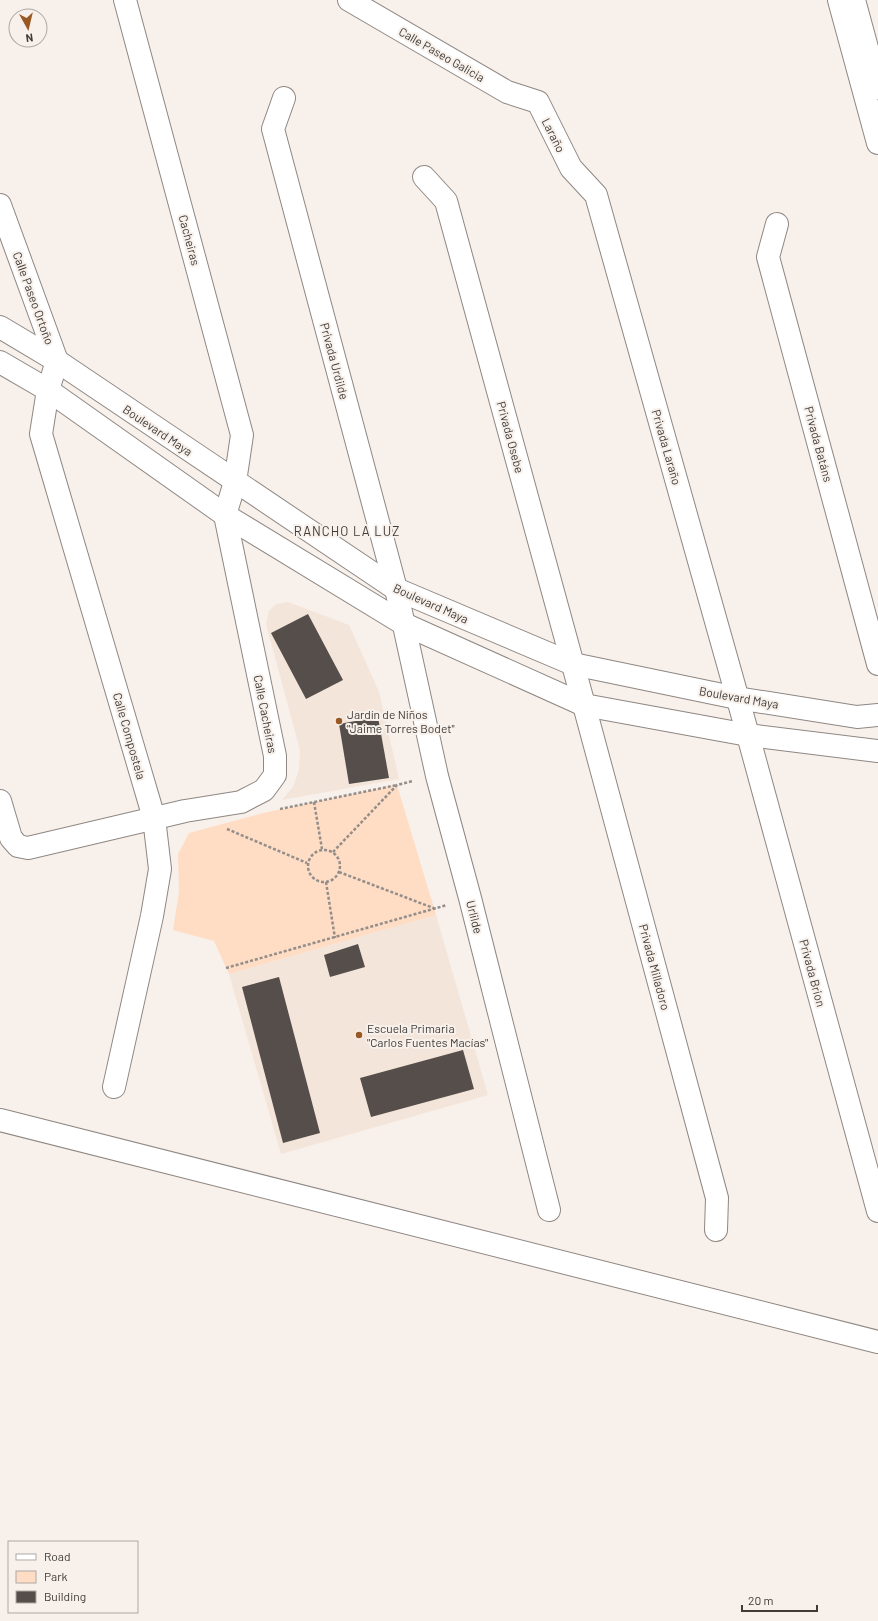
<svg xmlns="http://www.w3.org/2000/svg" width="878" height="1621" font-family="Barlow,sans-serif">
	<rect width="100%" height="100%" fill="#f8f0ea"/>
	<g fill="#f4e5da">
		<polygon points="288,602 349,625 379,692 399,779 282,800 293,787 299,770 300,750 266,624 269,611 276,604"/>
		<polygon points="436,915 488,1095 281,1154 229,974"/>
	</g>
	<polygon fill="#ffdcc4" points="397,785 436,915 229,974 214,941 173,930 179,892 178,854 189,833 263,813"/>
	<g fill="#554e4a">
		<polygon points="308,614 343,680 306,699 271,633"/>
		<polygon points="378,717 389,778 349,784 339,724"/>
		<polygon points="358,944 365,967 330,977 324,955"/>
		<polygon points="279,977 320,1133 283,1143 242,987"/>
		<polygon points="463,1050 474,1089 371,1117 360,1078"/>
	</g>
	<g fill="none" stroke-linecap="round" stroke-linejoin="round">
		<defs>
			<g id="minor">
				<polyline points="349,0 507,92 538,102 571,168 596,195 748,735 878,1211"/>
				<polyline points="854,0 878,88"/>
				<polyline points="284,98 273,129 396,589 437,776 470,898 549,1210"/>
				<polyline points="424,177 446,201 584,705 717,1198 716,1230"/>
				<polyline points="0,205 57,361 48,390 41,434 154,818 160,869 152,916 114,1087"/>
				<polyline points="777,224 768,257 878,664"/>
				<polyline points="0,327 57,361 396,589 573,664 737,698 857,717 878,715"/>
				<polyline points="0,362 48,390 225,515 404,624 584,705 748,735 878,751"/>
				<polyline points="0,801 11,838 18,846 28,848 185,811 241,802 264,790 275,775 275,756 225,515 235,482 242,435 125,0"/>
				<polyline points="0,1120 878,1342"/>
			</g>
			<polyline id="major" points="839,0 878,143"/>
		</defs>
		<use href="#minor" stroke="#8f8783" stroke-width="24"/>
		<use href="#major" stroke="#8f8783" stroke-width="24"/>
		<g stroke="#938e8a" stroke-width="2.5" stroke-dasharray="3 2" stroke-linecap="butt">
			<polyline points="314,802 322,849"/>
			<polyline points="280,809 397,785"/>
			<polyline points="227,829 307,863"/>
			<circle cx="324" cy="866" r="16"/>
			<polyline points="333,852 397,785 413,781"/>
			<polyline points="339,872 436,909"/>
			<polyline points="326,882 335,938"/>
			<polyline points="226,968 447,905"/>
		</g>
		<use href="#minor" stroke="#fff" stroke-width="22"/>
		<use href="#major" stroke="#fff" stroke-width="22"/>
	</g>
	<g fill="#995924" stroke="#f8f0ea" stroke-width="1.5">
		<circle cx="339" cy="721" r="4"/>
		<circle cx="359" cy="1035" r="4"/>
	</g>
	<g text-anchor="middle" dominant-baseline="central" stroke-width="4" stroke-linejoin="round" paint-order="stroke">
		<g font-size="12" fill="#3e3b39" stroke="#f8f0ea">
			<text transform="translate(442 54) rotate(30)">Calle Paseo Galicia</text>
			<text transform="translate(554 135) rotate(63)">Laraño</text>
			<text transform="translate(190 240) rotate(75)">Cacheiras</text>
			<text transform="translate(34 298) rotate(70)">Calle Paseo Ortoño</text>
			<text transform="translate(335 361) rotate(75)">Privada Urdilde</text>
			<text transform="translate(158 430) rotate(34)">Boulevard Maya</text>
			<text transform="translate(511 437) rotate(75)">Privada Osebe</text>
			<text transform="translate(819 444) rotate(75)">Privada Batáns</text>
			<text transform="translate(667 447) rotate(74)">Privada Laraño</text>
			<text transform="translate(431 603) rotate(24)">Boulevard Maya</text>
			<text transform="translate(739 697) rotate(10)">Boulevard Maya</text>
			<text transform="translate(266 714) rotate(79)">Calle Cacheiras</text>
			<text transform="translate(130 736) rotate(74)">Calle Compostela</text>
			<text transform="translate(475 917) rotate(76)">Urlilde</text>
			<text transform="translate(655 967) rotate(75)">Privada Milladoro</text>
			<text transform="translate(813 973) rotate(75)">Privada Brion</text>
		</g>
		<g font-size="12" fill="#3e3b39" stroke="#f8f0ea" text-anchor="start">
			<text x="347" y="714">Jardín de Niños<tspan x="347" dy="14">"Jaime Torres Bodet"</tspan></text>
			<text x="367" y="1028">Escuela Primaria<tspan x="367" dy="14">"Carlos Fuentes Macías"</tspan></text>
		</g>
		<g font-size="13" letter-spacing="1" fill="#3e3b39" stroke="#f8f0ea">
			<text x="347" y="531">RANCHO LA LUZ</text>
		</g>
	</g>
	<rect x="8" y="1541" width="130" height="72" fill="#f8f0ea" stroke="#aea8a3"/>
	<rect x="16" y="1554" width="20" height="6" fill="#ffffff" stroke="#aea8a3"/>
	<text x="44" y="1561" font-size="12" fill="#3e3b39">Road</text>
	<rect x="16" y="1571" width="20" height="12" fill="#ffdcc4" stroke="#aea8a3"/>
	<text x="44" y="1581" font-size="12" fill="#3e3b39">Park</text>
	<rect x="16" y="1591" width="20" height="12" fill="#554e4a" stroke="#aea8a3"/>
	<text x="44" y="1601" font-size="12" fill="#3e3b39">Building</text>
	<g transform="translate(28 28) rotate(172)"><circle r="19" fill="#f8f0ea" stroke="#aea8a3"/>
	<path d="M0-3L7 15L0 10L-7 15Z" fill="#995924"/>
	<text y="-6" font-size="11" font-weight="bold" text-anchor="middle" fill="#3e3b39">N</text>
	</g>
	<path d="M742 1605v6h75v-6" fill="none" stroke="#3e3b39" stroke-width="2"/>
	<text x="748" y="1605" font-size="12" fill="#3e3b39" stroke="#f8f0ea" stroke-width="3" paint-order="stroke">20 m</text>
</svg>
